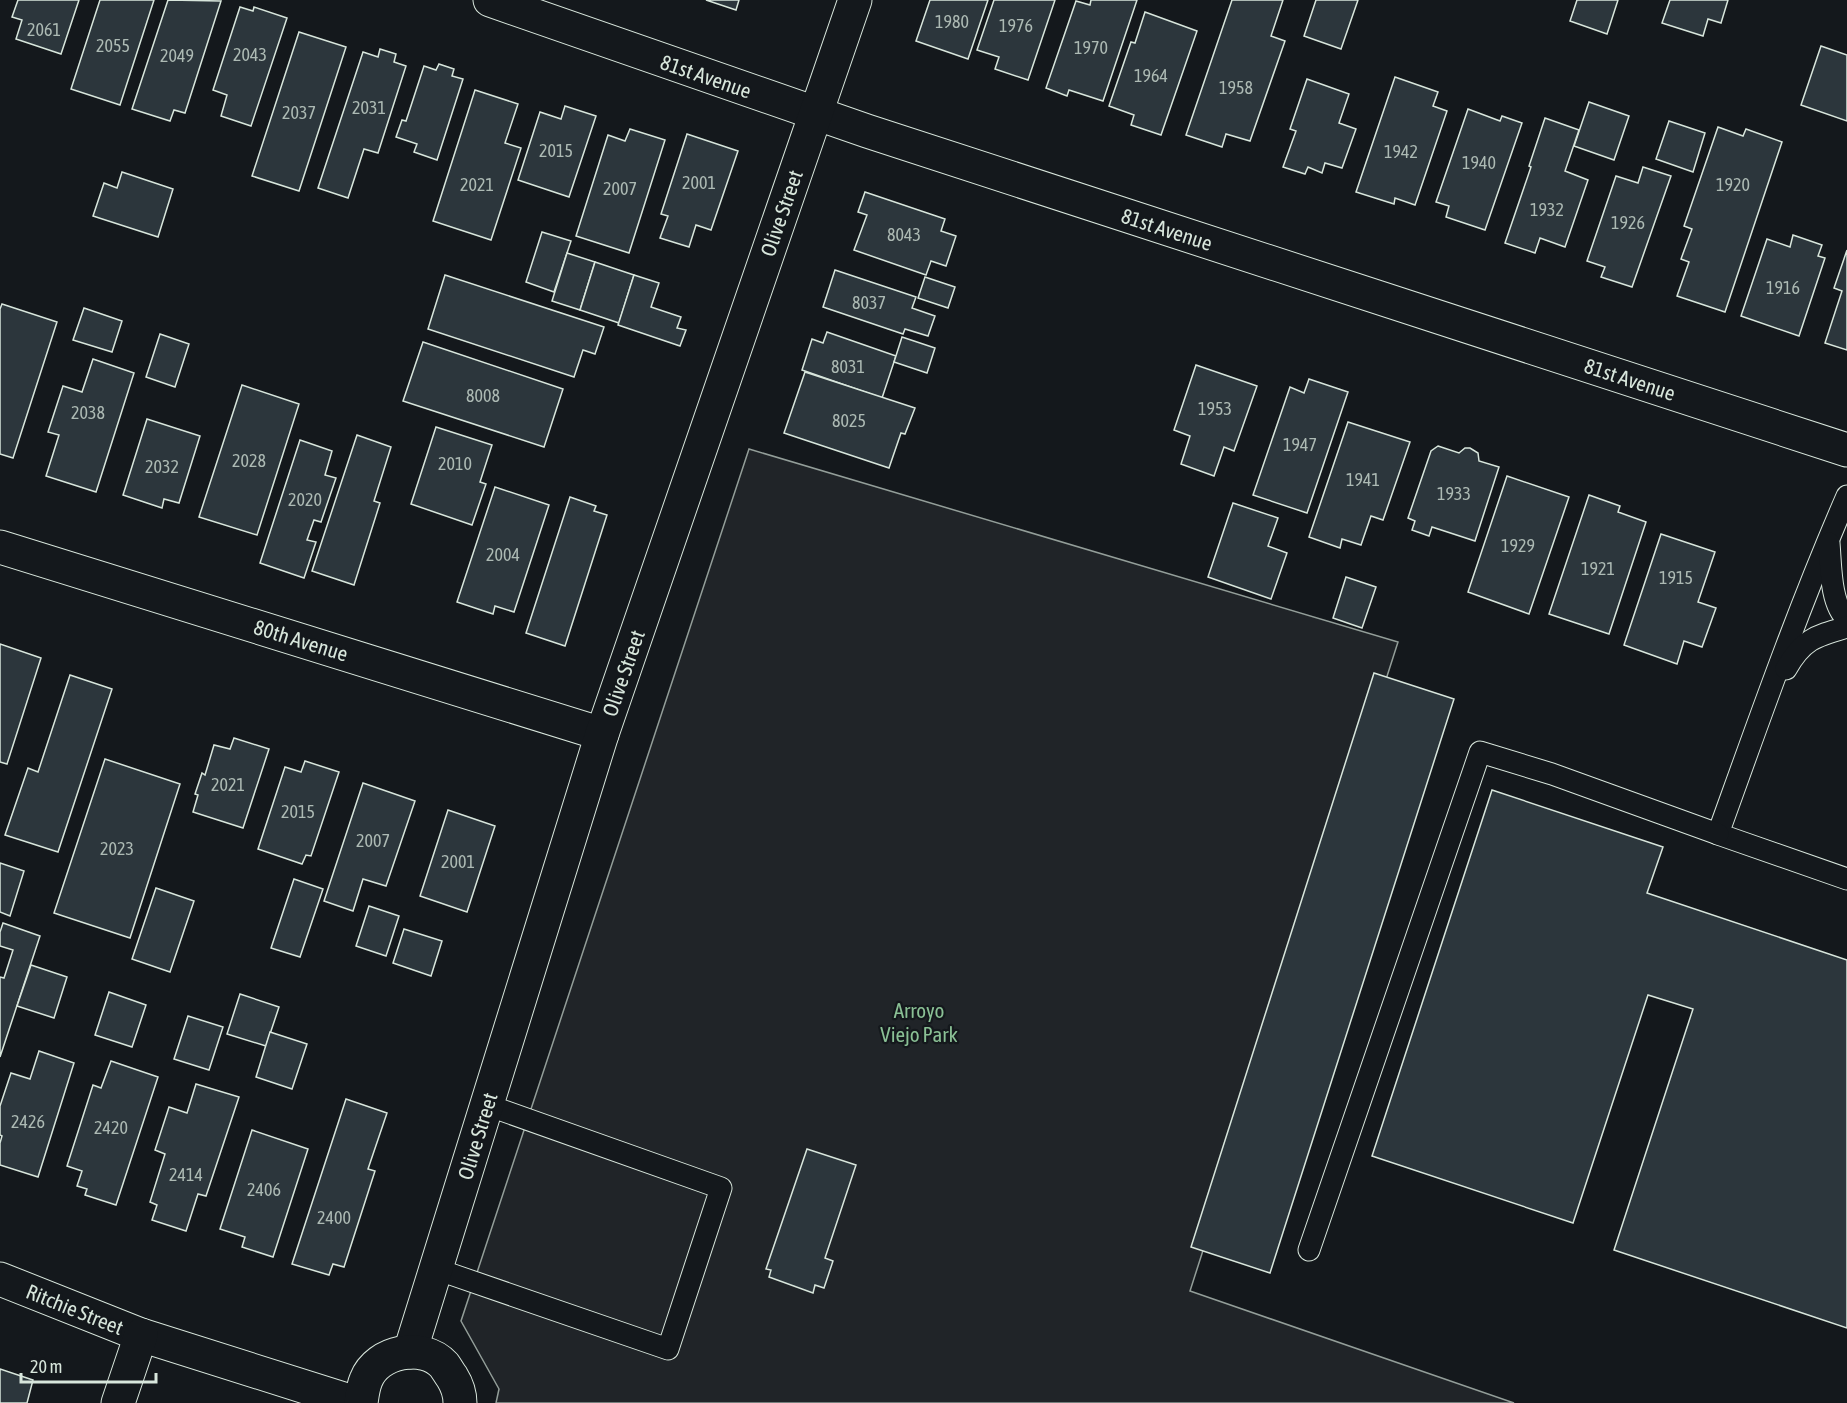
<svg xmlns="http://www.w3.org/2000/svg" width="1847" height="1403" font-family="'Asap Condensed',sans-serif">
	<rect width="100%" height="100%" fill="#14181c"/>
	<polygon fill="#202428" stroke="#939e99" stroke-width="1.5" points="749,449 1398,642 1190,1291 1514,1403 496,1403 499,1389 461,1321"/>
	<g fill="#2c363c" stroke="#d8e6dc" stroke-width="1.5">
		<polygon points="18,0 79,0 61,54 16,39 22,20 12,17"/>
		<polygon points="100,0 154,0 120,105 71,89"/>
		<polygon points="168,0 221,1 185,113 174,110 170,121 132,109"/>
		<polygon points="706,0 739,0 736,10"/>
		<polygon points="930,0 988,0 968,59 916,41"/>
		<polygon points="994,0 1055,0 1028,80 995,69 999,57 977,50"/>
		<polygon points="1091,0 1137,0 1103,101 1069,90 1067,96 1046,88 1076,1 1090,5"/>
		<polygon points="1232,0 1283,0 1271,36 1285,41 1250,141 1226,134 1222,147 1186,135"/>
		<polygon points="1316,0 1358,0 1341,49 1304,36"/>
		<polygon points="1577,0 1618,0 1607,34 1570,21"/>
		<polygon points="1670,0 1728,0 1721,23 1708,19 1703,36 1662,23"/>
		<polygon points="240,7 253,11 254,7 287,18 251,126 221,116 227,95 213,90"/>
		<polygon points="1145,12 1197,31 1161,135 1131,125 1134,115 1109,106 1131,42 1135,43"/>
		<polygon points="299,32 346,47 299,191 252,176"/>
		<polygon points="1821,46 1847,55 1847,121 1801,105"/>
		<polygon points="380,49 396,54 394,62 406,66 378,153 364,149 348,198 318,188 363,52 378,57"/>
		<polygon points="439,64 454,69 452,76 463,79 437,160 414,152 417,144 396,137 402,120 406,121 424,66 436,70"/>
		<polygon points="1395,77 1438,92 1433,106 1447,111 1415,205 1395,198 1394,204 1356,192"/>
		<polygon points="1307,79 1349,94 1339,123 1356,129 1342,168 1325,163 1322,173 1308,167 1305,174 1283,167 1296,131 1290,129"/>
		<polygon points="475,90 518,104 505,143 521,148 491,240 433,221"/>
		<polygon points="1589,102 1629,116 1614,160 1574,146"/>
		<polygon points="565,106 596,116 569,197 518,180 540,112 561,119"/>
		<polygon points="1468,109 1500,121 1502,116 1522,123 1485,230 1446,217 1449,206 1436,202"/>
		<polygon points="1545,118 1579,130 1565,171 1588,180 1565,247 1540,238 1535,253 1505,243 1531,167 1529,166"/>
		<polygon points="1669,121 1705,133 1693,172 1656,159"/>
		<polygon points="1718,127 1743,136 1746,129 1782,142 1725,312 1677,296 1689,262 1681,259 1692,229 1684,226"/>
		<polygon points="630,129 665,140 629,253 576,236 608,135 625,141"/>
		<polygon points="687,134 738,151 711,230 696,225 689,247 660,238 668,216 661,214"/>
		<polygon points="1643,167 1671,176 1632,287 1601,277 1605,267 1587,261 1616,176 1638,183"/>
		<polygon points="122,172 173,189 158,237 93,216 104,183 117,188"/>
		<polygon points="865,192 945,219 941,231 956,236 946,266 931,261 926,275 854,250 867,215 858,212"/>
		<polygon points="542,232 571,241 554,292 526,282"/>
		<polygon points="1793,235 1822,245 1818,256 1825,258 1799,336 1741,316 1767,239 1790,247"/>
		<polygon points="1847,250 1847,350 1825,343 1842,291 1834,288"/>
		<polygon points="567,253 595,262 580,310 552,301"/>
		<polygon points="595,262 634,275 619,323 580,310"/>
		<polygon points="835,270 916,297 912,308 935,316 928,336 905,329 903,334 823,307"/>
		<polygon points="445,275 604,327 595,354 583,350 574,377 428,329"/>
		<polygon points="634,275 659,283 651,307 681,317 677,328 686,330 680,346 618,325"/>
		<polygon points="925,277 955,287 948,308 918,298"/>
		<polygon points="2,304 57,322 13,458 0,454 0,309"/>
		<polygon points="84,308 122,321 112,352 73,340"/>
		<polygon points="827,332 896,356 882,398 802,370 812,339 823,343"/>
		<polygon points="160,334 189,344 175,387 146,377"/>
		<polygon points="902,337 935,348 927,373 894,362"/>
		<polygon points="423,342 563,389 544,447 403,401"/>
		<polygon points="93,359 134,373 96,492 46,476 59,435 48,432 63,386 82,392"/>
		<polygon points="1196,365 1257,386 1234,451 1224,447 1214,476 1181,464 1190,436 1174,430"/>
		<polygon points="805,372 915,408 905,434 901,433 889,468 784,433"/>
		<polygon points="1309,379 1348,392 1307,513 1253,495 1290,387 1304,393"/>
		<polygon points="242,385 299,404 257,535 199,517"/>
		<polygon points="147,419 200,436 179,503 164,499 162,508 123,495"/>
		<polygon points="1348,422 1410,442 1383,520 1371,516 1361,545 1342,539 1340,548 1309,537"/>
		<polygon points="436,427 492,445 480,482 486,484 472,525 411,504"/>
		<polygon points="357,435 391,447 374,501 380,503 354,585 312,571"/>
		<polygon points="300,440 332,451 325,475 336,478 321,522 314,520 307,540 316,542 304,578 260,563"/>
		<polygon points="1438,446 1459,453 1465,448 1470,448 1478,453 1479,461 1499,467 1475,541 1432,527 1429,536 1412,530 1415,521 1408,518 1431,451"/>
		<polygon points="1507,476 1569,497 1529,614 1468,592"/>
		<polygon points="495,487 549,505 514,612 495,606 493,614 457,602"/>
		<polygon points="1589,495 1620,506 1618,512 1646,522 1609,634 1549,614"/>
		<polygon points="570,497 596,506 594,511 607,515 565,646 526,633"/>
		<polygon points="1233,503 1278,518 1268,546 1287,553 1271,599 1208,577"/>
		<polygon points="1661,534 1715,552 1698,602 1716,608 1702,647 1684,641 1677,664 1624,645"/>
		<polygon points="1346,577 1376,587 1362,628 1333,618"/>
		<polygon points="0,644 41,658 7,764 0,762"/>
		<polygon points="1374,673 1454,699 1270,1273 1191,1247"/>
		<polygon points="70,675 112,689 58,852 5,835 28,768 38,772"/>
		<polygon points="234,738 269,749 243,828 193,812 198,795 195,794 202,773 205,775 214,745 230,749"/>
		<polygon points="105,759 180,784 130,938 54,913"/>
		<polygon points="305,761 339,772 311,856 306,855 302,864 258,849 285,767 301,772"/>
		<polygon points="363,783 415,801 386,886 363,879 353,911 324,901"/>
		<polygon points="1492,790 1663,847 1647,893 1847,960 1847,1328 1614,1250 1693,1009 1648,995 1573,1223 1372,1156"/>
		<polygon points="448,810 495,826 467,912 420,896"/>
		<polygon points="0,863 24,871 10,916 0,912"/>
		<polygon points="294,879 323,889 300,957 271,948"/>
		<polygon points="156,888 194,901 170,972 132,959"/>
		<polygon points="369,906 399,916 386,956 356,946"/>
		<polygon points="3,923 40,936 0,1057 0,977 4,978 13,950 0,946 0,932"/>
		<polygon points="404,929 442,941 431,976 393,963"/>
		<polygon points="31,965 67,977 54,1018 17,1006"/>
		<polygon points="109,992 146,1005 132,1047 95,1035"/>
		<polygon points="240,994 279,1007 266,1046 227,1034"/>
		<polygon points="188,1016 223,1027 209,1070 174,1059"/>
		<polygon points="270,1032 307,1044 292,1089 256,1077"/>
		<polygon points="39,1051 74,1063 38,1177 0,1165 0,1143 2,1136 0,1135 0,1106 11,1073 30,1079"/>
		<polygon points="111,1061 158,1077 116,1205 85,1195 87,1189 77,1186 82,1171 67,1166 93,1085 101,1088"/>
		<polygon points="196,1084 239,1097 206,1196 198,1194 186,1231 152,1220 157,1205 150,1202 165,1154 155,1150 169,1107 187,1113"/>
		<polygon points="346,1099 387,1113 368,1169 375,1171 344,1267 333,1264 329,1275 292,1264"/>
		<polygon points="252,1130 308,1149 273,1257 242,1247 245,1237 220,1229"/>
		<polygon points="807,1149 856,1165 825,1258 833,1261 824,1288 815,1285 813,1293 769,1277 771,1270 766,1269"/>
		<polygon points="0,1369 33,1380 27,1403 0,1403"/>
	</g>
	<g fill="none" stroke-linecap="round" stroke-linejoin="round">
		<defs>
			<g id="lane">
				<path d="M1847,496c-48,110 -88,224 -129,338l129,45"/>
				<path d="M1829,543c2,22 1,61 18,76"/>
				<path d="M1786,669c17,-30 30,-33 61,-42"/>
				<polyline points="1309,1250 1480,752 1552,774 1718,834"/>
				<polyline points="436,1269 668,1349 721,1188 487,1105"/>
			</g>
			<g id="street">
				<polyline points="490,0 867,131 1847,450"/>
				<polyline points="0,547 602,734"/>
				<polyline points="0,1279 141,1335 356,1403"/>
				<polyline points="410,1352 602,734 855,0"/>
				<polyline points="118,1403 141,1335"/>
				<path d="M361,1403c1,-7 2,-16 5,-23 11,-29 57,-38 78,-15 3,4 5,8 8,12 5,8 8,16 8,26"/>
			</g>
		</defs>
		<use href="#lane" stroke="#d8e6dc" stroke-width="23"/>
		<use href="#street" stroke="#d8e6dc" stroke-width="35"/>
		<use href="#lane" stroke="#14181c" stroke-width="21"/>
		<use href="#street" stroke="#14181c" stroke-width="33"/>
	</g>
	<g text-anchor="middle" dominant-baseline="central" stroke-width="4.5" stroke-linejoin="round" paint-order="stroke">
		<g font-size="18" fill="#adbab4">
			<text x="952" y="21">1980</text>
			<text x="1016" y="25">1976</text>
			<text x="44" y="29">2061</text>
			<text x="113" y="45">2055</text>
			<text x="1091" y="47">1970</text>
			<text x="250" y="54">2043</text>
			<text x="177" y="55">2049</text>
			<text x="1151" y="75">1964</text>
			<text x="1236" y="87">1958</text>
			<text x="369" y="107">2031</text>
			<text x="299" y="112">2037</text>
			<text x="556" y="150">2015</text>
			<text x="1401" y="151">1942</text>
			<text x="1479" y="162">1940</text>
			<text x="699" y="182">2001</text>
			<text x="477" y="184">2021</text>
			<text x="1733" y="184">1920</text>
			<text x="620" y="188">2007</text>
			<text x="1547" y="209">1932</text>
			<text x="1628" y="222">1926</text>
			<text x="904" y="234">8043</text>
			<text x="1783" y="287">1916</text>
			<text x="869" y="302">8037</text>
			<text x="848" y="366">8031</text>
			<text x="483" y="395">8008</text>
			<text x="1215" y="408">1953</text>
			<text x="88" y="412">2038</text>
			<text x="849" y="420">8025</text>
			<text x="1300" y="444">1947</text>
			<text x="249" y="460">2028</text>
			<text x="455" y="463">2010</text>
			<text x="162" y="466">2032</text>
			<text x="1363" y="479">1941</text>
			<text x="1454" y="493">1933</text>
			<text x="305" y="499">2020</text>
			<text x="1518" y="545">1929</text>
			<text x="503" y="554">2004</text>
			<text x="1598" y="568">1921</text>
			<text x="1676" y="577">1915</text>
			<text x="228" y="784">2021</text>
			<text x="298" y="811">2015</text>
			<text x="373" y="840">2007</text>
			<text x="117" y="848">2023</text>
			<text x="458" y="861">2001</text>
			<text x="28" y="1121">2426</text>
			<text x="111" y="1127">2420</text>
			<text x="186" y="1174">2414</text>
			<text x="264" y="1189">2406</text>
			<text x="334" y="1217">2400</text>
		</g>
		<g font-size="21" fill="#d8e6dc" stroke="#14181c">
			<text transform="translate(706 76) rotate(19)">81st Avenue</text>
			<text transform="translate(781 213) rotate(-71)">Olive Street</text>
			<text transform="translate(1167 229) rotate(18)">81st Avenue</text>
			<text transform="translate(1630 379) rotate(18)">81st Avenue</text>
			<text transform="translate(301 640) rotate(17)">80th Avenue</text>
			<text transform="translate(623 673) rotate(-71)">Olive Street</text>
			<text transform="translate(477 1136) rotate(-73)">Olive Street</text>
			<text transform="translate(75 1309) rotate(22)">Ritchie Street</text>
		</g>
		<g font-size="21" fill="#8ac095" stroke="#14181c">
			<text x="919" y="1010">Arroyo<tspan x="919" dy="24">Viejo Park</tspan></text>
		</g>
	</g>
	<path d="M21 1373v9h135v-9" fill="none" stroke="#d8e6dc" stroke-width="3"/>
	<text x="30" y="1373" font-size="18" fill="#d8e6dc" stroke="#14181c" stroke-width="4.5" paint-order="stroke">20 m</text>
</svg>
